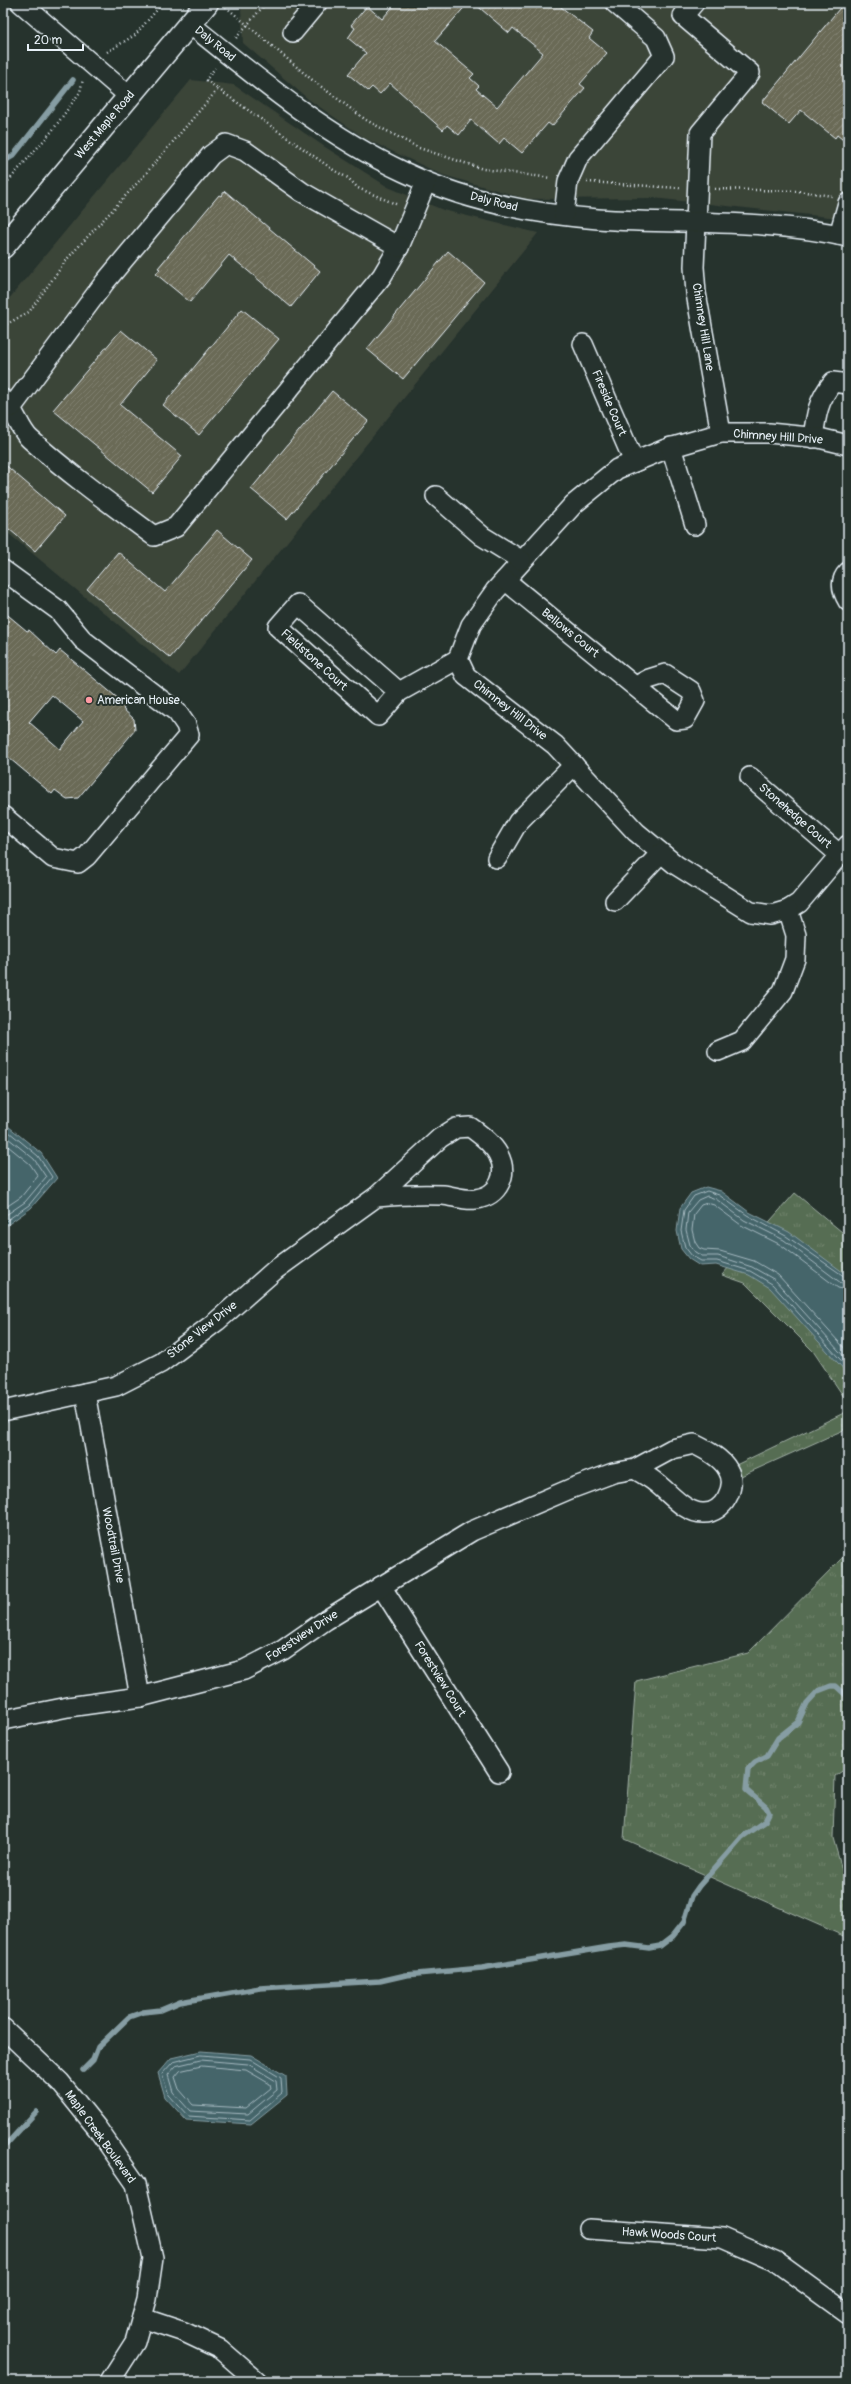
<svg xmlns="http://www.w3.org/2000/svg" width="851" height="2384" font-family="Pangolin,sans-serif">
	<defs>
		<pattern id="park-tufts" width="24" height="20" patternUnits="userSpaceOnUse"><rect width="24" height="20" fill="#576d52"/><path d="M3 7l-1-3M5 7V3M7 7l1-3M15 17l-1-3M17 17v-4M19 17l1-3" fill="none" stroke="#6f826c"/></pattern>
		<pattern id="building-hatch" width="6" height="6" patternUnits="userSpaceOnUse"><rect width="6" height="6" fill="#6b6a56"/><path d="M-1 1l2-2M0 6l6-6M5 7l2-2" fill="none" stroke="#80806f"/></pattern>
	</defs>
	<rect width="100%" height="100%" fill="#26332d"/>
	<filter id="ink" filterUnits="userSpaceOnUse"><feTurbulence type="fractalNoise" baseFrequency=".025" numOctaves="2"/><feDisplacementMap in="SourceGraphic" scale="8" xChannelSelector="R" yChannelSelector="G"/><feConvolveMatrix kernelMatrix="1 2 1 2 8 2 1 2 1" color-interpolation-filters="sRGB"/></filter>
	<g filter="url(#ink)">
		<g fill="#3b4439">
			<polygon points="245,3 848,3 848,219 653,198 527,199 443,175 366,139 308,99 243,43 241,8"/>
			<polygon points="191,80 234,85 325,147 388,187 443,210 538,233 179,675 3,529 3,306"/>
		</g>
		<g fill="url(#park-tufts)" stroke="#a0afa5">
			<polygon points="795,1193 848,1237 848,1403 813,1351 745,1283 722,1275"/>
			<polygon points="848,1411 848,1428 741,1476 736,1465"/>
			<polygon points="848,1552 848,1767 835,1776 833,1838 848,1891 848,1938 624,1839 636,1681 748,1653"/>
		</g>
		<g fill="#44656b" stroke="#869da3">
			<polygon points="3,1122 41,1153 57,1178 31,1208 3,1228"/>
			<polygon points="706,1187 721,1191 749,1212 789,1232 848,1276 848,1374 770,1288 749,1275 716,1265 700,1266 689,1259 681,1249 677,1231 680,1208 691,1193"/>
			<polygon points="201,2051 251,2055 286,2076 287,2095 251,2124 186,2120 165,2097 158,2073 171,2058"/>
		</g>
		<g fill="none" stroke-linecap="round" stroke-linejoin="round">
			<g stroke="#a6b9c0" stroke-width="1">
				<polyline points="3,1127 38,1156 52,1177 29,1205 3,1223"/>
				<polyline points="3,1134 34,1159 46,1177 25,1202 3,1217"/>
				<polyline points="3,1142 30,1164 38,1176 21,1197 3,1209"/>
				<polyline points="848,1279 786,1236 747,1215 719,1195 707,1191 694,1196 684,1210 681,1231 685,1247 692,1256 701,1261 717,1261 750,1271 772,1284 848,1368"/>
				<polyline points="848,1284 841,1283 784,1240 744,1220 716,1199 707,1196 698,1200 688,1212 686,1230 690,1245 695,1252 702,1256 718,1256 752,1267 775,1280 848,1361"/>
				<polyline points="848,1290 838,1288 781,1245 741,1225 714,1205 707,1203 701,1205 694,1214 692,1230 695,1242 699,1248 704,1250 720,1251 754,1261 778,1275 848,1352"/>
				<polygon points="201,2055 250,2059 281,2078 282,2093 250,2120 188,2116 169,2095 162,2074 173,2062"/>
				<polygon points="201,2060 248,2064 276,2081 277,2090 248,2114 190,2111 173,2092 168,2075 176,2066"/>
				<polygon points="202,2066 246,2070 270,2084 271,2088 246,2108 193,2105 179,2089 175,2077 180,2071"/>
			</g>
			<g stroke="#869da3" stroke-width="5.5">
				<polyline points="3,162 13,156 73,80"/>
				<polyline points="83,2070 93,2060 98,2047 129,2017 143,2012 161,2010 180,2002 260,1988 380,1981 406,1975 482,1968 609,1947 626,1945 649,1948 660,1946 673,1936 684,1922 692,1896 699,1886 742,1837 765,1821 769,1813 766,1807 746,1790 748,1769 755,1762 767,1756 778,1738 798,1722 807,1703 818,1691 831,1686 836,1686 848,1697"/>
				<polyline points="3,2148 36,2112"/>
			</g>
		</g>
		<g fill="url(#building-hatch)" stroke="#e8f1f8" fill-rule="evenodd">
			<polygon points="396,3 468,3 435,41 474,74 470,78 479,86 476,89 497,107 543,53 513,28 509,33 474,3 556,3 593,32 589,38 607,53 580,84 585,88 552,126 548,123 522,153 504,138 499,144 471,120 459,135 447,125 443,130 390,83 380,94 372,87 368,91 348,74 366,53 348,38 355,28 351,25 367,6 382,19"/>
			<polygon points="844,3 848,3 848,144 837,135 835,138 801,110 789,124 762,102"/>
			<polygon points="225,191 320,271 291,307 229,255 190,302 156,274 160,269 158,268 219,195 221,196"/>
			<polygon points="448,251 484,282 403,379 367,349"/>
			<polygon points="242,309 279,339 199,435 163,405"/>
			<polygon points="121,330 157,360 120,405 182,456 152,492 53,410"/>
			<polygon points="332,391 368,421 287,519 251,489"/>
			<polygon points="3,463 65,516 35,551 3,524"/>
			<polygon points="217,530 252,560 170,658 87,589 118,552 165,592"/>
			<path d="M3,611l24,20 2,-1 27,25 4,-5 66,55 -3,4 11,10 1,11 -57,68 -11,1 -12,-9 -3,4 -49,-41zM52,695l31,26 -23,28 -31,-27z"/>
		</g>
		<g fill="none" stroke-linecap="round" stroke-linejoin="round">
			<defs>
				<g id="minor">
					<polyline points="21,3 129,96"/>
					<polyline points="694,3 683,16 750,73 700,133 694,267 696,293 721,433"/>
					<path d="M190,24c67,54 135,111 214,148 61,29 128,42 194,47 84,6 168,-1 250,18"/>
					<polyline points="293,32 317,3"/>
					<polyline points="564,215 568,181 578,158 664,56 656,38 615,3"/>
					<polyline points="839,235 848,203"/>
					<polyline points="583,344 634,462"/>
					<path d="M3,399c13,12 16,30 27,40 39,35 82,66 124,97l22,-9 206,-251 17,-29 27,-65"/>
					<polyline points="12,407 105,282 211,155 226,144 245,151 302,192 399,247"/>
					<path d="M813,438c3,-23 5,-38 20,-56l15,2"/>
					<polyline points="848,445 819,438 769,433 721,433 666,449 617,469 574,504 495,591 471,625 458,659 466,676 555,745 636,832 676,865 751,912 771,915 788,910 799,903 848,845"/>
					<polyline points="671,447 695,525"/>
					<polyline points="436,496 482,536 521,560"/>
					<polyline points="3,570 58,610 83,640 177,712 186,725 189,735 87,856 78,863 53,858 3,816"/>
					<path d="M848,572c-9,9 -6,19 0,29"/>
					<polyline points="505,580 676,720 685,719 695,701 691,691 665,674 649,679 636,686"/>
					<polyline points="399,692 378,716 278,627 298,604 399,692 458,659"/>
					<polyline points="750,777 840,855"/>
					<polyline points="497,858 518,822 574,765"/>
					<polyline points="615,901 661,853"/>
					<polyline points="718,1051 742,1041 783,991 795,959 796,935 788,910"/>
					<polyline points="85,1393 140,1697"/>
					<path d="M3,1411l113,-25 45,-23 56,-42 58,-51 101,-73 64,-59 16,-10 14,-1c10,7 22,16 28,27 11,20 1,42 -22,45 -10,2 -23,-3 -33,-4 -23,-1 -44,0 -67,2"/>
					<polyline points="381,1586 499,1772"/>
					<path d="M3,1720l65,-13 72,-10 104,-27 39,-20 43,-30 146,-89 98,-42 43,-16 22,-4 37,-20 22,-5c12,6 28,14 34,26 10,17 -5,43 -24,43 -19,1 -35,-21 -49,-31 -6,-5 -14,-9 -20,-13"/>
					<polyline points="3,2028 60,2082 97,2128 136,2184 153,2258 147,2299 135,2342 110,2381"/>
					<polyline points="588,2229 722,2238 775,2261 848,2314"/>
					<polyline points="142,2318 184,2332 220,2349 257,2381"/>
				</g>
				<polyline id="major" points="3,247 207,3"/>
			</defs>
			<use href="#minor" stroke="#e8f1f8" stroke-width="22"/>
			<use href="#major" stroke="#e8f1f8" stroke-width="25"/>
			<g stroke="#e8f1f8" stroke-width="2.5" stroke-dasharray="1 3" stroke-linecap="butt">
				<polyline points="226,7 311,79 366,120 419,148 483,169 551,178"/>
				<polyline points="236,38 266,3"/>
				<polyline points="107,52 135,35 163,3"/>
				<polyline points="218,89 335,171 348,178 358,188 398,205"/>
				<polyline points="587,182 680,188"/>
				<polyline points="3,187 52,131 80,92 83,79"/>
				<polyline points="715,189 798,191 832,196"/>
				<polyline points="3,326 29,312 67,259 142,178 218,89 206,80 215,68"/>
			</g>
			<use href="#minor" stroke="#26332d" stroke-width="19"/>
			<use href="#major" stroke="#26332d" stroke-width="22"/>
		</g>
	</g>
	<circle fill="#ff9aa2" stroke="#26332d" stroke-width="1.5" cx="89" cy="700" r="4"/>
	<g text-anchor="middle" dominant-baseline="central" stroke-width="4" stroke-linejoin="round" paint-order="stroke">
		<g font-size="12" fill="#e8f1f8" stroke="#26332d">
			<text transform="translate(215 44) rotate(39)">Daly Road</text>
			<text transform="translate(105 125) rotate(-50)">West Maple Road</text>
			<text transform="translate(494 202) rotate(14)">Daly Road</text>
			<text transform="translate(703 327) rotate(81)">Chimney Hill Lane</text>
			<text transform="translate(609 403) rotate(67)">Fireside Court</text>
			<text transform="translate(778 437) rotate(4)">Chimney Hill Drive</text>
			<text transform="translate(570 633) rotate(39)">Bellows Court</text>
			<text transform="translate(314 660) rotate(42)">Fieldstone Court</text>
			<text transform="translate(510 710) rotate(38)">Chimney Hill Drive</text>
			<text transform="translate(795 816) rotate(41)">Stonehedge Court</text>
			<text transform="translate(202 1330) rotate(-38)">Stone View Drive</text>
			<text transform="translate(113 1545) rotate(79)">Woodtrail Drive</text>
			<text transform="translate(302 1636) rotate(-33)">Forestview Drive</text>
			<text transform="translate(440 1679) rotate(58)">Forestview Court</text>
			<text transform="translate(100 2137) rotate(54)">Maple Creek Boulevard</text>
			<text transform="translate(669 2235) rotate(4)">Hawk Woods Court</text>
		</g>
		<g font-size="12" fill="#e8f1f8" stroke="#26332d" text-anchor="start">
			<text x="97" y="700">American House</text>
		</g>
	</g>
	<rect width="851" height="2384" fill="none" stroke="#26332d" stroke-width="16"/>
	<rect x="8" y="8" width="835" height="2368" fill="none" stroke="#e8f1f8" stroke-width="1.5" filter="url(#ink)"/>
	<path d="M28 44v6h55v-6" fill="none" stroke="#e8f1f8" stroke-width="2"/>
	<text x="34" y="44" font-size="12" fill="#e8f1f8" stroke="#26332d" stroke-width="3" paint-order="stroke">20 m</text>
</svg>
